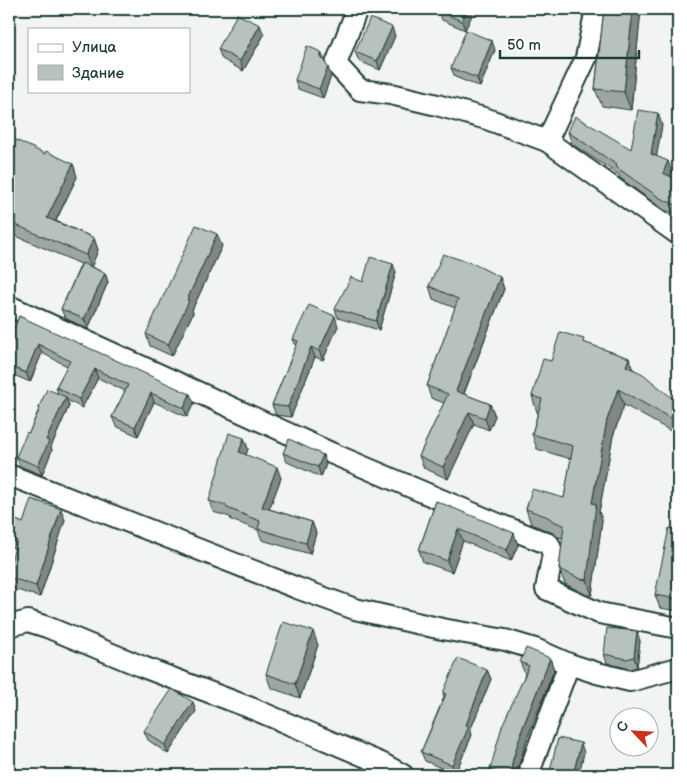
<svg xmlns="http://www.w3.org/2000/svg" width="687" height="784" font-family="'Balsamiq Sans',sans-serif">
	<rect width="100%" height="100%" fill="#f2f3f3"/>
	<filter id="ink" filterUnits="userSpaceOnUse"><feTurbulence type="fractalNoise" baseFrequency=".02" numOctaves="2"/><feDisplacementMap in="SourceGraphic" scale="10" xChannelSelector="R" yChannelSelector="G"/><feConvolveMatrix kernelMatrix="1 2 1 2 8 2 1 2 1" color-interpolation-filters="sRGB"/></filter>
	<g filter="url(#ink)">
		<g fill="none" stroke-linecap="round" stroke-linejoin="round">
			<defs>
				<g id="minor">
					<polyline points="357,9 336,64 360,90 391,94 437,105 487,119 547,141"/>
					<polyline points="596,9 586,58 547,141 678,234"/>
					<polyline points="9,306 331,453 498,524 549,544 553,554 546,589 599,613 678,628"/>
					<polyline points="9,475 297,588 355,609 442,629 505,640 535,649 569,664 597,673 630,681 678,668"/>
					<polyline points="9,626 28,621 47,627 143,667 251,708 383,764 403,775"/>
					<polyline points="528,775 569,664"/>
				</g>
			</defs>
			<use href="#minor" stroke="#1f3d34" stroke-width="24"/>
			<use href="#minor" stroke="#fff" stroke-width="20"/>
		</g>
		<g fill="#9da6a3" stroke="#1f3d34">
			<polygon points="439,9 475,9 465,30 442,20 438,11"/>
			<polygon points="604,9 641,9 631,110 602,106 595,89"/>
			<polygon points="264,35 243,71 222,59 218,49"/>
			<polygon points="395,36 380,70 359,61 355,52"/>
			<polygon points="495,50 480,87 455,77 451,68"/>
			<polygon points="325,61 325,63 331,76 323,98 298,89 295,80"/>
			<polygon points="662,125 656,156 672,172 670,176 678,180 678,215 664,210 620,178 619,175 572,144 568,132 631,149"/>
			<polygon points="9,150 45,154 73,164 77,177 56,221 94,238 98,250 91,267 105,273 108,282 88,329 65,318 61,309 81,264 9,233"/>
			<polygon points="222,246 192,310 193,313 172,356 150,346 146,334"/>
			<polygon points="396,272 379,330 338,318 335,309 363,282"/>
			<polygon points="500,277 504,289 464,394 490,404 495,416 489,430 474,424 448,479 424,468 419,456 444,403 431,398 427,386 455,308 433,299 429,286"/>
			<polygon points="19,316 194,403 187,417 154,402 138,436 116,426 112,417 125,391 98,378 82,408 67,400 69,406 51,447 52,450 42,475 20,466 16,457 29,433 39,409 39,407 58,394 56,387 67,366 42,353 30,382 9,373 9,342"/>
			<polygon points="338,326 323,360 315,357 291,417 276,415 272,405 296,347 293,339"/>
			<polygon points="585,343 629,358 633,369 678,403 678,435 624,405 613,436 599,512 602,520 592,595 587,595 565,584 559,569 563,538 558,537 553,533 531,524 526,509 564,498 571,459 537,449 532,434 538,412 537,412 532,396 551,361"/>
			<polygon points="244,438 248,449 246,455 281,478 269,509 312,522 316,533 310,554 262,540 258,530 231,520 230,517 213,512 209,501"/>
			<polygon points="283,453 323,455 326,464 321,477 287,462"/>
			<polygon points="436,501 518,545 511,561 463,541 452,572 423,562 419,550"/>
			<polygon points="9,517 23,523 65,520 40,597 10,588 9,584 9,567 15,549 9,546"/>
			<polygon points="678,530 678,611 660,608 655,595"/>
			<polygon points="640,641 637,667 630,669 607,663 604,654"/>
			<polygon points="318,645 300,698 271,688 266,674"/>
			<polygon points="550,658 554,670 527,739 517,771 516,775 492,775 490,770 525,674 520,662"/>
			<polygon points="487,670 491,679 470,731 472,735 455,774 425,761 421,752 444,697 443,693"/>
			<polygon points="196,711 168,754 148,740 144,731"/>
		</g>
		<g fill="#808784" stroke="#1f3d34">
			<polygon points="467,9 475,9 465,30 462,21"/>
			<polygon points="633,9 641,9 631,110 624,92"/>
			<polygon points="260,25 264,35 243,71 240,61"/>
			<polygon points="392,27 395,36 380,70 377,61"/>
			<polygon points="492,41 495,50 480,87 477,78"/>
			<polygon points="321,52 325,61 325,67 321,57"/>
			<polygon points="328,67 331,76 323,98 319,89"/>
			<polygon points="658,113 662,125 655,166 651,154"/>
			<polygon points="668,161 672,172 667,185 663,173"/>
			<polygon points="73,164 77,177 51,230 47,218"/>
			<polygon points="217,234 222,246 192,310 193,313 172,356 168,345 187,300"/>
			<polygon points="94,238 98,250 91,268 86,255"/>
			<polygon points="393,264 396,272 379,330 376,321"/>
			<polygon points="105,273 108,282 88,329 84,319"/>
			<polygon points="500,277 504,289 460,403 456,391"/>
			<polygon points="335,316 338,326 323,360 319,351"/>
			<polygon points="38,344 42,353 30,382 26,373"/>
			<polygon points="311,347 315,357 291,417 288,407"/>
			<polygon points="629,358 634,374 626,366"/>
			<polygon points="95,369 98,378 82,408 79,399"/>
			<polygon points="618,389 624,405 613,436 599,512 602,520 592,595 587,580 592,503 607,420"/>
			<polygon points="151,393 154,402 138,436 135,427"/>
			<polygon points="190,394 194,403 187,417 184,408"/>
			<polygon points="66,397 69,406 51,447 52,450 42,475 38,466 46,440"/>
			<polygon points="490,404 495,416 489,430 485,418"/>
			<polygon points="469,412 474,424 448,479 443,467"/>
			<polygon points="678,412 678,433 674,420"/>
			<polygon points="244,438 248,449 243,464 239,452"/>
			<polygon points="323,455 326,464 321,477 318,467"/>
			<polygon points="277,467 281,478 266,518 262,507"/>
			<polygon points="61,509 65,520 40,597 36,586"/>
			<polygon points="312,522 316,533 310,554 306,543"/>
			<polygon points="458,529 463,541 452,572 447,561"/>
			<polygon points="514,533 518,545 511,561 507,550"/>
			<polygon points="313,631 318,645 300,698 295,684"/>
			<polygon points="637,631 640,641 637,667 634,657"/>
			<polygon points="550,658 554,670 527,739 517,771 516,775 510,775 513,759 523,727"/>
			<polygon points="487,670 491,679 470,731 472,735 455,774 452,765 466,725"/>
			<polygon points="193,702 196,711 168,754 165,745"/>
			<polygon points="581,743 584,753 579,775 573,775"/>
		</g>
		<g fill="#b7c1bd" stroke="#1f3d34">
			<polygon points="439,9 467,9 462,21 438,11"/>
			<polygon points="604,9 633,9 624,92 595,89"/>
			<polygon points="237,14 260,25 240,61 218,49"/>
			<polygon points="370,18 392,27 377,61 355,52"/>
			<polygon points="466,30 492,41 477,78 451,68"/>
			<polygon points="307,46 321,52 321,57 328,67 319,89 295,80"/>
			<polygon points="638,110 658,113 651,154 668,161 663,173 678,180 678,206 660,198 616,167 617,165 568,132 575,116 631,149"/>
			<polygon points="14,139 45,154 46,151 73,164 47,218 94,238 86,255 9,222 9,150"/>
			<polygon points="196,225 217,234 187,300 189,301 168,345 146,334"/>
			<polygon points="443,254 474,264 500,277 456,391 490,404 485,418 469,412 443,467 419,456 448,394 427,386 458,299 429,286"/>
			<polygon points="370,257 393,264 376,321 335,309 351,277 363,282"/>
			<polygon points="82,263 105,273 84,319 61,309"/>
			<polygon points="309,305 335,316 319,351 311,347 288,407 272,405 298,341 293,339"/>
			<polygon points="19,316 190,394 184,408 151,393 135,427 112,417 128,385 95,369 79,399 56,387 70,361 38,344 26,373 9,366 9,342"/>
			<polygon points="560,332 584,339 583,342 629,358 626,366 643,374 678,403 678,412 674,420 618,389 607,420 592,503 596,504 587,580 581,579 559,569 564,525 553,521 548,517 526,509 532,489 564,498 573,446 532,434 542,399 532,396 543,359 551,361"/>
			<polygon points="47,389 66,397 46,440 49,441 38,466 16,457 27,432 29,433 40,408 39,407"/>
			<polygon points="229,433 244,438 239,452 277,467 262,507 312,522 306,543 258,529 260,521 227,508 227,506 209,501"/>
			<polygon points="289,439 323,455 318,467 283,453"/>
			<polygon points="31,499 61,509 36,586 9,577 9,567 17,541 9,537 9,517 23,523"/>
			<polygon points="436,501 514,533 507,550 458,529 447,561 419,550"/>
			<polygon points="669,528 678,530 678,599 655,595"/>
			<polygon points="283,622 313,631 295,684 266,674"/>
			<polygon points="607,628 637,631 634,657 627,659 604,654"/>
			<polygon points="526,648 550,658 523,727 513,759 510,775 490,770 502,726 529,666 520,662"/>
			<polygon points="458,658 487,670 466,725 469,726 452,765 421,752 446,694 443,693"/>
			<polygon points="172,689 193,702 165,745 144,731"/>
			<polygon points="558,738 581,743 573,775 549,775"/>
		</g>
	</g>
	<rect width="687" height="784" fill="none" stroke="#fff" stroke-width="30"/>
	<rect x="15" y="15" width="657" height="754" fill="none" stroke="#1f3d34" stroke-width="2" filter="url(#ink)"/>
	<rect x="28" y="28" width="162" height="65" fill="#ffffff" stroke="#a5b1ae"/>
	<rect x="38" y="44" width="25" height="8" fill="#ffffff" stroke="#a5b1ae"/>
	<text x="72" y="52" font-size="15" fill="#1f3d34">Улица</text>
	<rect x="38" y="65" width="25" height="15" fill="#b7c1bd" stroke="#a5b1ae"/>
	<text x="72" y="78" font-size="15" fill="#1f3d34">Здание</text>
	<g transform="translate(634 732) rotate(295)"><circle r="24" fill="#ffffff" stroke="#a5b1ae"/>
	<path d="M0-4L9 19L0 12L-9 19Z" fill="#c8321e"/>
	<text y="-8" font-size="14" font-weight="bold" text-anchor="middle" fill="#1f3d34">С</text>
	</g>
	<path d="M500 50v8h139v-8" fill="none" stroke="#1f3d34" stroke-width="2.5"/>
	<text x="507" y="50" font-size="15" fill="#1f3d34" stroke="#ffffff" stroke-width="4" paint-order="stroke">50 m</text>
</svg>
